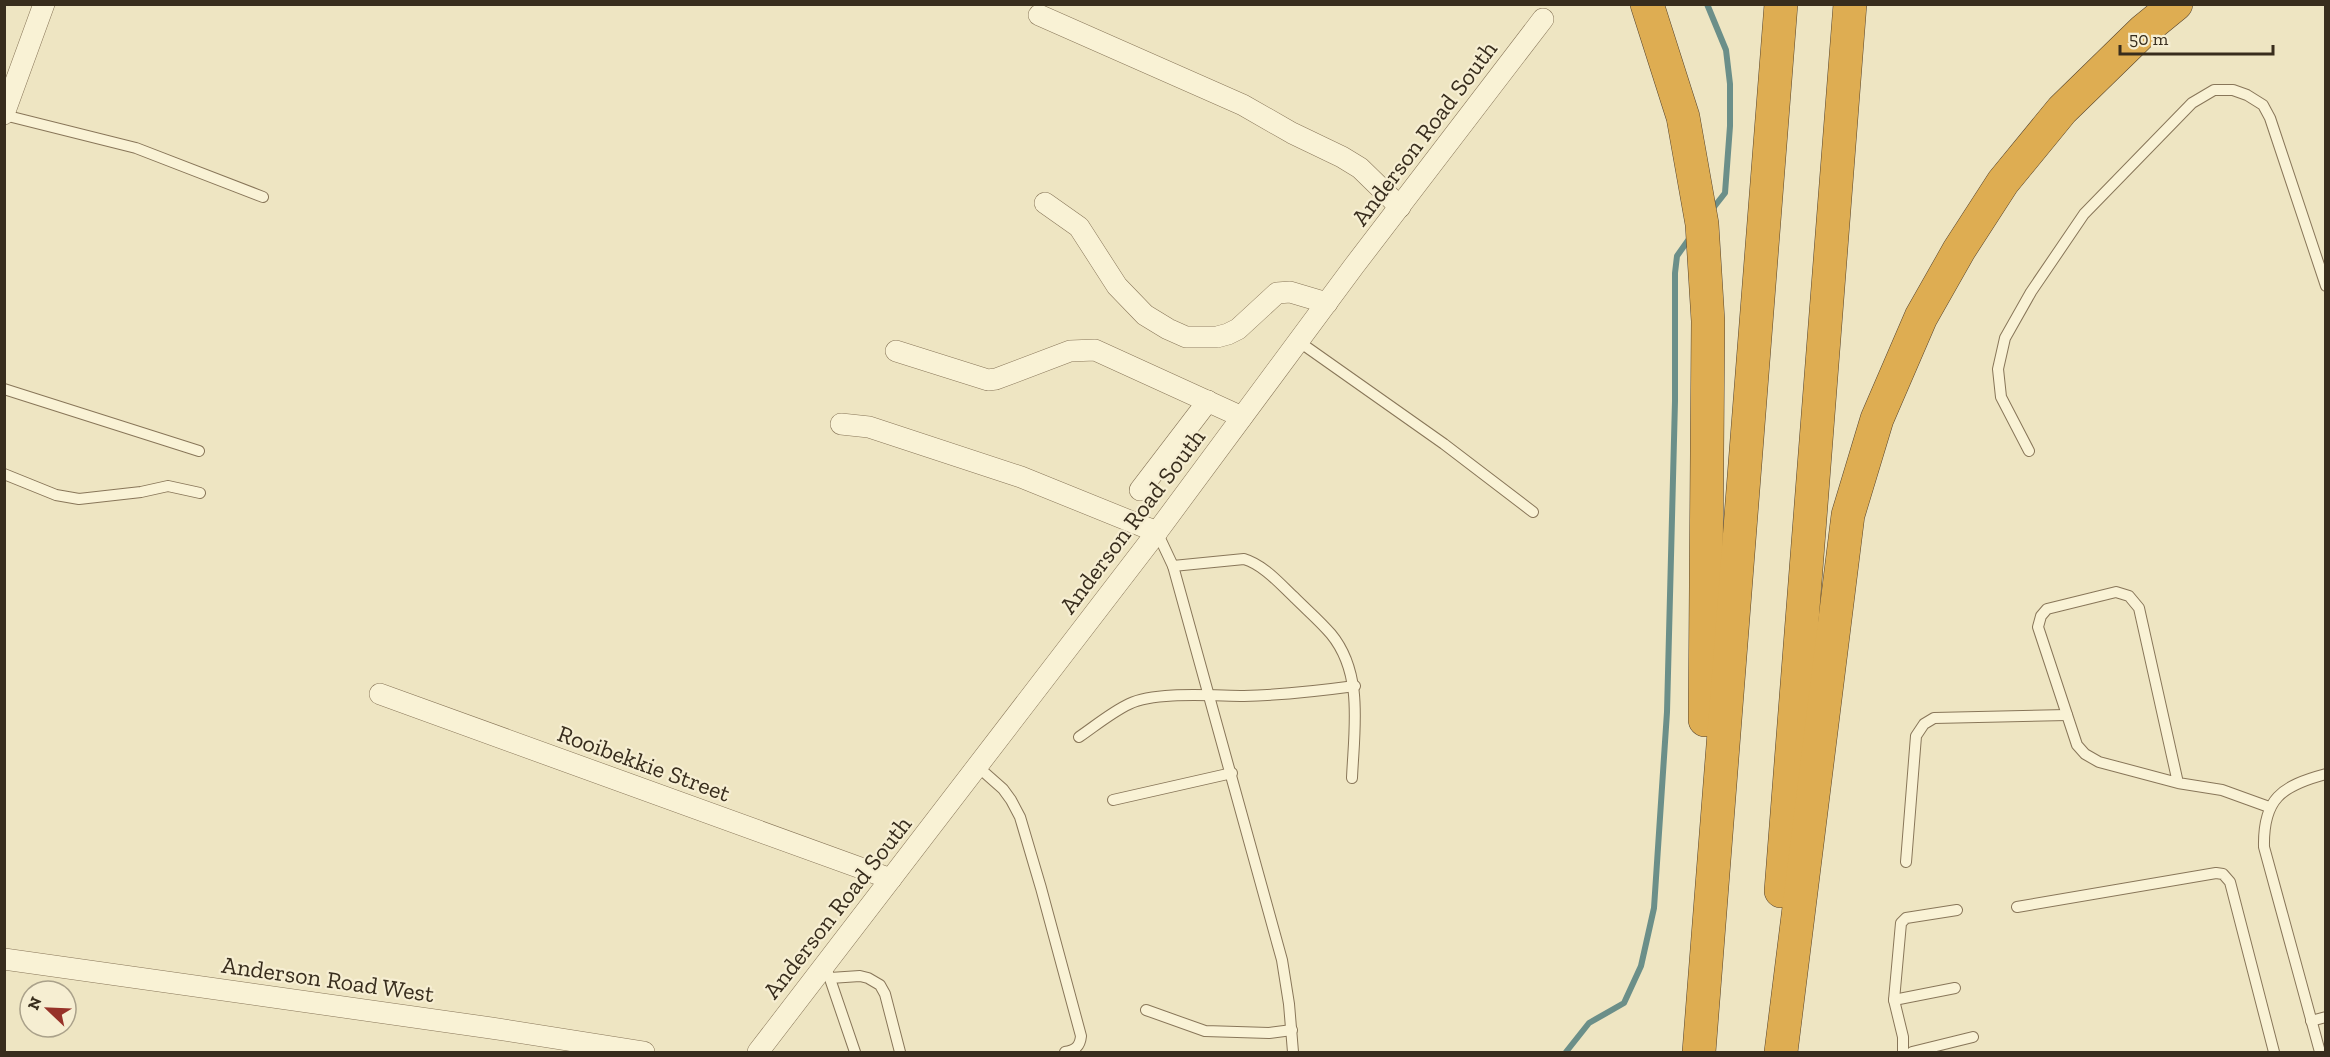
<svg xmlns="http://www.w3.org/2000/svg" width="2330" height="1057" font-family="'Zilla Slab',serif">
	<rect width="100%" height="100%" fill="#eee5c2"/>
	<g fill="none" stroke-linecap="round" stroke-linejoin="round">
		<g stroke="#6b8f89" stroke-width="6">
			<polyline points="1707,4 1726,50 1730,84 1730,126 1725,193 1714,207"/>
			<polyline points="1566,1052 1589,1023 1624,1003 1641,966 1654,908 1667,712 1675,401 1675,273 1677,256 1689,239"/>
		</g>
		<defs>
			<g id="service">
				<polyline points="4,115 136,148 263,197"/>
				<polyline points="1298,341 1444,444 1533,512"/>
				<polyline points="4,389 199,451"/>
				<polyline points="2029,451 2001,397 1998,369 2005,338 2031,292 2084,214 2192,103 2214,90 2233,90 2247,95 2263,105 2270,118 2326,286"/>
				<polyline points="4,474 56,495 79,499 141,492 168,486 200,493"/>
				<polyline points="1157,532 1173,566 1282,960 1289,1004 1293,1052"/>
				<path d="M1173,566l71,-7c20,6 36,25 51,39 12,12 25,23 36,36 33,40 23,96 21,144"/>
				<path d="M1079,737c16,-11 33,-25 50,-33 27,-13 85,-8 115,-8 37,-1 74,-5 111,-10"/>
				<path d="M977,766l26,23 8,11 9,17 21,71 40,148c-1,11 -6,14 -16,16"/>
				<polyline points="2178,783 2139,608 2129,596 2116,592 2047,609 2041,616 2038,627 2077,745 2085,754 2099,762 2178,783 2222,790 2269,807"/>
				<polyline points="1113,800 1232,773"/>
				<polyline points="1906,862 1916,736 1924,724 1934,718 2067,715"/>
				<polyline points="2017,907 2216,873 2223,874 2230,882 2274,1052"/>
				<polyline points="828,973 855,1052"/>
				<polyline points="830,978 860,976 868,978 880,985 885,994 900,1052"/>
				<polyline points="1894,1000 1955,988"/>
				<polyline points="1146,1010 1205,1031 1269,1033 1292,1030"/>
				<polyline points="2311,1021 2326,1017"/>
				<polyline points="1903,1052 1903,1037 1894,1000 1901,923 1906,918 1957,910"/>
				<polyline points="1912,1052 1973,1037"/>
				<path d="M2320,1052l-56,-205c-1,-48 17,-61 62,-73"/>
			</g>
			<g id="minor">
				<polyline points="1039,15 1243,105 1292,133 1342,157 1360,168 1400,207"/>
				<polyline points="4,114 44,4"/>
				<polyline points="1045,203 1079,227 1117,286 1145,315 1168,329 1186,337 1217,337 1228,334 1238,329 1277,293 1290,292 1327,303"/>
				<polyline points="896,351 988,380 996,379 1070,351 1095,350 1242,417"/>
				<polyline points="841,424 869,427 1021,477 1157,532"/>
				<polyline points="1140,490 1208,401"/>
				<polyline points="380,694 891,879"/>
				<polyline points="4,959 491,1028 644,1052"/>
				<polyline points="758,1052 1157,532 1354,266 1543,19"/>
			</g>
			<g id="motorway">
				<polyline points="1647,4 1683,117 1702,224 1708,321 1705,720"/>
				<polyline points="1781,891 1850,4"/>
				<polyline points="1699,1052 1781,4"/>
				<polyline points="1781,1052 1848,515 1877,419 1921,317 1959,250 2003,182 2062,110 2143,31 2176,4"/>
			</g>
		</defs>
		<use href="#service" stroke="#887659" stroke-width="12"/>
		<use href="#minor" stroke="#887659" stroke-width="22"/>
		<use href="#motorway" stroke="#56442e" stroke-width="34"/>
		<use href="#service" stroke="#f9f2d5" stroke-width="10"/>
		<use href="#minor" stroke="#f9f2d5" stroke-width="21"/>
		<use href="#motorway" stroke="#dead52" stroke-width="33"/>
	</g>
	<g text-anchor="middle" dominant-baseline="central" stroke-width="4.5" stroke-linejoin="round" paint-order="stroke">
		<g font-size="24" fill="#382d1d" stroke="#f6eed2">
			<text transform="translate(1424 133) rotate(-53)">Anderson Road South</text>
			<text transform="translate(1132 521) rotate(-53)">Anderson Road South</text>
			<text transform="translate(644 763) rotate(20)">Rooibekkie Street</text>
			<text transform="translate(837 907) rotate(-52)">Anderson Road South</text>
			<text transform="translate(328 979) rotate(8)">Anderson Road West</text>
		</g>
	</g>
	<rect width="2330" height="1057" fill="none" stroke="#382d1d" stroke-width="12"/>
	<g transform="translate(48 1009) rotate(293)"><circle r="28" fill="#f6eed2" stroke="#aaa18a" stroke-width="1.5"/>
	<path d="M0-4.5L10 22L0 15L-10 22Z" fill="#973229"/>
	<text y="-9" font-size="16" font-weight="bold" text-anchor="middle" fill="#382d1d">N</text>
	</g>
	<path d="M2120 45v9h153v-9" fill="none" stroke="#382d1d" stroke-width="3"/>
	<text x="2129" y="45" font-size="18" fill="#382d1d" stroke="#f6eed2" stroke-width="4.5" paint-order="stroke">50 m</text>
</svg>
